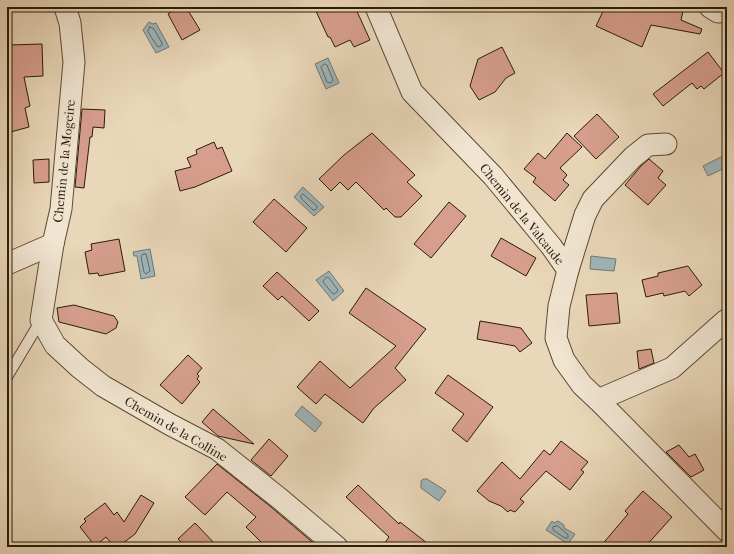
<svg xmlns="http://www.w3.org/2000/svg" width="734" height="554" font-family="'IM FELL French Canon',serif">
	<rect width="100%" height="100%" fill="#e9d7b9"/>
	<filter id="stains"><feTurbulence type="fractalNoise" baseFrequency=".005" numOctaves="4"/><feColorMatrix values="0 0 0 0 .2 0 0 0 0 .09 0 0 0 0 .02 0 0 0 .5 -.17"/></filter>
	<radialGradient id="worn" r=".72"><stop offset=".6" stop-color="#630" stop-opacity="0"/><stop offset="1" stop-color="#630" stop-opacity=".3"/></radialGradient>
	<g fill="#9eb6bb" stroke="#707873">
		<polygon points="149,22 153,24 156,23 169,47 156,53 143,30"/>
		<polygon points="328,58 339,83 326,89 315,64"/>
		<polygon points="723,156 727,163 727,167 708,176 703,166"/>
		<polygon points="303,187 324,207 314,216 294,197"/>
		<polygon points="150,249 155,276 141,279 137,256 134,256 133,252"/>
		<polygon points="591,256 616,259 614,271 590,269"/>
		<polygon points="329,271 344,291 333,301 316,280"/>
		<polygon points="302,406 322,423 315,432 295,415"/>
		<polygon points="423,479 427,479 446,491 439,501 421,488 421,481"/>
		<polygon points="552,521 554,523 558,521 564,525 564,528 575,534 568,544 546,530"/>
	</g>
	<g fill="none" stroke-linecap="round" stroke-linejoin="round">
		<g stroke="#646962" stroke-width="1">
			<polygon points="150,27 154,29 162,43 162,45 159,47 157,46 148,32"/>
			<polygon points="325,64 327,65 333,80 332,82 330,83 327,82 321,67"/>
			<polygon points="303,194 317,206 317,208 315,210 313,210 301,198 301,196"/>
			<polygon points="146,254 150,271 146,274 144,272 141,257 142,255"/>
			<polygon points="327,277 329,278 338,290 337,292 334,294 332,293 323,282 324,280"/>
			<polygon points="558,526 568,535 568,538 565,538 553,530 553,527"/>
		</g>
	</g>
	<g fill="#d79e8e" stroke="#2a1c08">
		<polygon points="169,7 186,7 200,30 182,40 168,14 171,12"/>
		<polygon points="314,7 355,7 370,40 354,47 350,40 335,47 330,37 328,37"/>
		<polygon points="605,7 653,7 665,12 667,8 683,11 681,20 702,29 700,34 651,25 642,47 596,26"/>
		<polygon points="42,44 43,76 24,77 30,106 25,108 29,127 7,133 7,53 9,53 9,45"/>
		<polygon points="502,47 515,73 506,78 495,92 479,100 470,86 478,59"/>
		<polygon points="708,52 724,73 704,89 701,86 697,89 692,83 663,106 653,94"/>
		<polygon points="82,109 105,110 104,128 93,127 92,137 90,137 84,188 75,187"/>
		<polygon points="597,114 619,137 596,159 574,136"/>
		<polygon points="372,133 415,175 407,182 422,196 401,217 395,217 386,208 384,210 356,182 348,190 340,182 331,191 319,179 344,155"/>
		<polygon points="567,133 582,147 560,168 567,175 563,180 569,185 555,201 533,182 536,178 524,169 538,153 545,159"/>
		<polygon points="214,142 217,149 222,147 232,171 195,187 180,191 175,171 191,167 187,158 197,154 196,150"/>
		<polygon points="49,159 49,182 34,183 33,160"/>
		<polygon points="649,159 663,171 658,178 666,185 648,205 625,185 641,166"/>
		<polygon points="274,199 307,228 286,252 253,222"/>
		<polygon points="449,202 466,216 431,258 414,244"/>
		<polygon points="501,238 536,258 526,276 491,256"/>
		<polygon points="119,239 125,271 99,276 98,273 89,274 85,252 92,250 91,244"/>
		<polygon points="688,266 702,285 689,296 685,291 664,296 663,293 646,297 642,280 658,276 658,273"/>
		<polygon points="277,272 319,311 309,321 282,296 278,300 263,286"/>
		<polygon points="366,288 426,329 395,368 406,380 374,408 363,423 325,394 316,404 297,387 320,361 350,388 396,346 349,313"/>
		<polygon points="617,293 620,323 589,326 586,295"/>
		<polygon points="74,305 114,316 118,322 116,328 106,334 59,322 57,308"/>
		<polygon points="480,321 521,328 532,343 520,352 515,346 477,339"/>
		<polygon points="651,349 654,363 639,369 637,351"/>
		<polygon points="188,355 202,368 197,374 199,376 197,379 200,382 182,404 160,385"/>
		<polygon points="448,375 493,407 467,442 452,430 464,414 435,393"/>
		<polygon points="213,409 254,444 218,436 202,422"/>
		<polygon points="269,439 288,456 271,476 251,460"/>
		<polygon points="561,441 588,462 581,470 584,472 570,490 546,471 520,499 524,502 515,512 510,510 508,512 501,506 489,501 477,491 502,462 520,479 544,450 550,455"/>
		<polygon points="679,445 689,457 695,454 704,470 691,477 666,452"/>
		<polygon points="217,464 271,507 318,547 266,547 246,527 256,517 227,492 205,515 185,497"/>
		<polygon points="358,485 399,524 400,522 432,547 382,547 389,537 346,497"/>
		<polygon points="643,491 672,517 645,547 600,547 628,514 625,511"/>
		<polygon points="141,495 154,503 135,534 118,547 108,547 111,543 106,537 95,546 80,527 86,521 84,519 105,503 114,515 117,512 124,522"/>
		<polygon points="195,523 218,547 186,547 178,539"/>
	</g>
	<g fill="none" stroke-linecap="round" stroke-linejoin="round">
		<defs>
			<polyline id="lane" points="7,377 41,320"/>
			<g id="street">
				<polyline points="65,7 70,23 74,62 61,209 53,244 41,320 55,345 80,368 103,386 169,424 217,449 279,498 337,547"/>
				<polyline points="376,7 412,92 493,176 551,246 568,270 559,306 556,338 564,360 582,385 598,400 727,531"/>
				<polyline points="710,7 718,12 727,11"/>
				<polyline points="7,264 53,244"/>
				<polyline points="568,270 585,215 593,199 633,157 648,145 666,144"/>
				<polyline points="598,400 672,368 726,320"/>
			</g>
		</defs>
		<use href="#lane" stroke="#5a4b34" stroke-width="12"/>
		<use href="#street" stroke="#5a4b34" stroke-width="23"/>
		<use href="#lane" stroke="#f1e5d2" stroke-width="10"/>
		<use href="#street" stroke="#f1e5d2" stroke-width="21"/>
	</g>
	<g text-anchor="middle" dominant-baseline="central" stroke-width="3.5" stroke-linejoin="round" paint-order="stroke">
		<g font-size="13" fill="#2a1c08" stroke="#f1e5d2">
			<text transform="translate(64 161) rotate(-84)">Chemin de la Mogeire</text>
			<text transform="translate(522 214) rotate(51)">Chemin de la Valcaude</text>
			<text transform="translate(176 429) rotate(30)">Chemin de la Colline</text>
		</g>
	</g>
	<rect width="734" height="554" fill="none" stroke="#e9d7b9" stroke-width="24"/>
	<rect x="8" y="8" width="718" height="538" fill="none" stroke="#2a1c08" stroke-width="2"/>
	<rect x="12" y="12" width="710" height="530" fill="none" stroke="#2a1c08"/>
	<rect width="100%" height="100%" filter="url(#stains)"/>
	<rect width="100%" height="100%" fill="url(#worn)"/>
</svg>
